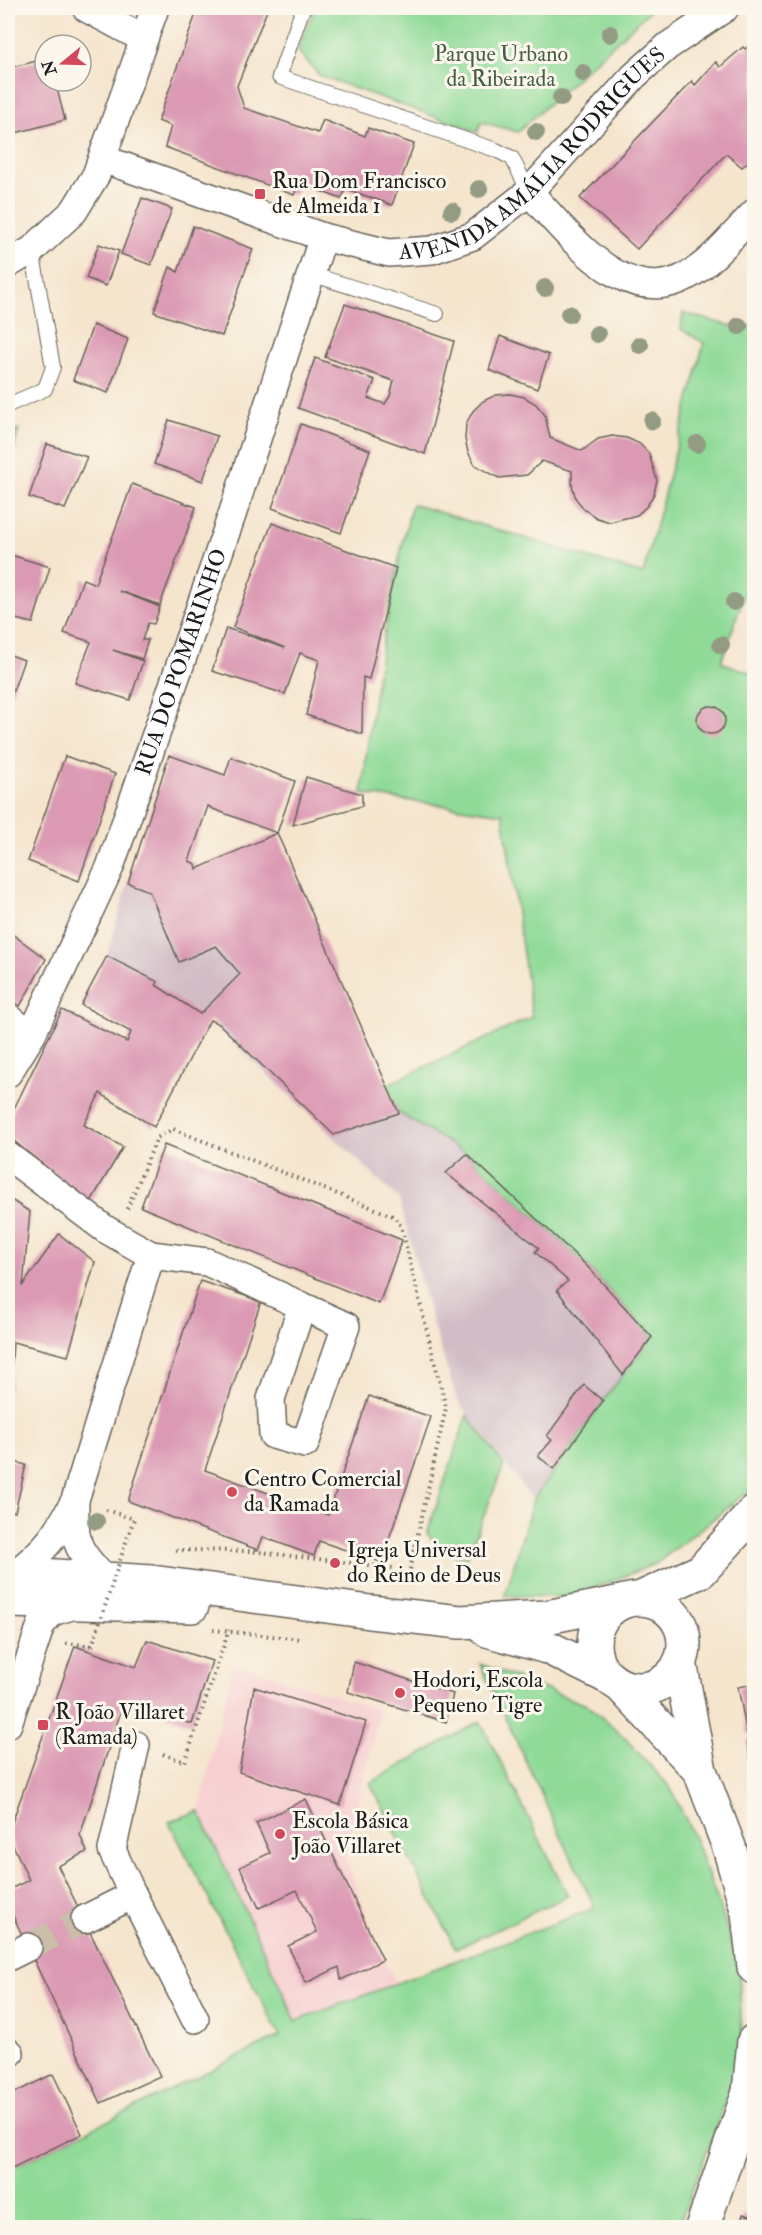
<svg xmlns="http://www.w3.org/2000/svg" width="762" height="2235" font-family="'IM FELL Double Pica',serif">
	<rect width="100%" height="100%" fill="#fbf7ec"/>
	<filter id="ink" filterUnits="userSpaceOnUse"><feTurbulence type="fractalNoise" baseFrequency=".0167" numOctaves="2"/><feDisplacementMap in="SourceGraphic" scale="12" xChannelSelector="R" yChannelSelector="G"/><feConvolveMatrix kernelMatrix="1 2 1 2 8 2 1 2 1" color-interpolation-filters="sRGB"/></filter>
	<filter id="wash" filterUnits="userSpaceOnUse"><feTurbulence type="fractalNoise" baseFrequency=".008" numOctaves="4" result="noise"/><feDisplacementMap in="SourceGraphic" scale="24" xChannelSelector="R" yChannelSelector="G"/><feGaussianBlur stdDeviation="1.35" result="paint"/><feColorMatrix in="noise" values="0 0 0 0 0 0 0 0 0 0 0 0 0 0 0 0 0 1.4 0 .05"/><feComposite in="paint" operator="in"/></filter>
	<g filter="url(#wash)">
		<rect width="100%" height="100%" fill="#f5e5cd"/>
		<polygon fill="#f7cfd1" points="233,1663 380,1710 345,1857 383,1960 397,1983 296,2021 199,1811"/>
		<polygon fill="#d2bdc6" points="277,833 399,1113 467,1154 586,1265 652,1337 603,1401 533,1500 457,1400 433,1326 399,1199 210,1020 107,956 128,883 150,891"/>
		<g fill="#8fda97" stroke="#567b5a" stroke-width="1.5">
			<polygon points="314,8 653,8 518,132 481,122 478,132 320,76 298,51"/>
			<path d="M683,313l63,17 8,-8v246l-33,94 33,12v813l-97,76 -85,34 -67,-1 28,-96 70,-99 49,-64 -66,-72 -119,-111 -68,-41 -13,-28 146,-68 -29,-203 -141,-20c10,-97 26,-195 50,-290l231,70 61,-231 -23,-14z"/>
			<polygon points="467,1415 504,1465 467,1558 445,1552 427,1534"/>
			<polygon points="480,1664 589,1706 625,1738 670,1787 691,1830 721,1909 739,1970 743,2057 678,2227 8,2228 8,2170 280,2036 169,1822 199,1811 296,2021 595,1908"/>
			<polygon points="480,1721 568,1896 456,1949 370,1783"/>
		</g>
		<polygon fill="#73ba80" stroke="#486b4e" stroke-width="1.5" points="19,429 8,473 8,433"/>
		<g id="blocks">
			<g fill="#db99b3" fill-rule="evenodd">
				<polygon points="198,8 268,8 237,86 244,108 318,133 323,120 365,136 368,128 414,144 392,205 346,189 341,199 299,183 294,195 165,147 171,126 158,121"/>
				<polygon points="754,42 754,157 742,167 726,154 637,249 580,198 692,81 695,85 716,62 720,67 743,47 745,49"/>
				<polygon points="45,59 45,81 55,81 65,120 8,135 8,68"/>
				<polygon points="142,198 172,209 151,265 121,254"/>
				<polygon points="193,226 253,249 222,336 154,312 170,267 178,272"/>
				<polygon points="99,244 119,251 106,286 86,278"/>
				<polygon points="345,304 454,341 425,454 298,408 315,358 375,380 368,398 385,404 390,396 394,381 325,357"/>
				<polygon points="93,325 128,339 108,393 73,380"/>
				<polygon points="500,336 549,355 537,389 489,370"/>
				<polygon points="510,394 524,397 536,404 545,415 550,438 582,451 598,439 612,436 627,438 640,444 649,454 657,480 654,494 647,506 637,515 610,522 597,518 585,510 576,499 572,485 572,471 542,461 527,475 499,478 475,465 468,452 465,439 466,424 473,411 483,401 496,395"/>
				<polygon points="169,420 217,436 203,481 154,464"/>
				<polygon points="301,424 370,450 341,533 272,508"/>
				<polygon points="47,444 87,457 65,509 29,497"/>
				<polygon points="132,484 196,507 160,605 119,591 160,607 154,624 148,623 142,640 148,640 142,659 113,650 143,661 130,700 75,683 91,642 64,633 83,579 95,584"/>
				<polygon points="272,523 396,568 369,679 363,677 362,734 306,715 319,660 300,653 285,694 212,671 226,628 285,648 233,627"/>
				<polygon points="8,554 50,567 33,623 11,618 8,626"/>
				<polygon points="8,654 24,660 8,705"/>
				<circle cx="711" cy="720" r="14"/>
				<path d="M169,755l56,20 6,-18 64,24 -18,52 122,280 -65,22 -115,-111 -9,-4 -56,107 -54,-34 -16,32 39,22 -33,56 -81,-66 -1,-7v-9l54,-111 65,32 4,-10 -50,-27 26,-49 51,26 -2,3 44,29 40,-40 -24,-28 -37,16 -30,-71 -21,-8zM208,806l5,3 64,24 -80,36 -1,-5 -7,-3z"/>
				<polygon points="65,756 115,774 79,881 28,861"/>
				<polygon points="306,777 362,794 362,806 293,825"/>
				<polygon points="8,931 46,959 20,1006 8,996"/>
				<polygon points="164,1145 402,1240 379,1304 141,1207"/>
				<polygon points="467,1154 586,1265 652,1337 623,1375 557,1290 568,1281 535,1252 539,1248 446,1173"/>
				<polygon points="8,1198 30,1212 23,1285 59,1234 95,1262 68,1356 13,1342 10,1391 8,1390"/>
				<polygon points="200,1281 261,1301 205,1470 328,1515 369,1396 431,1417 381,1562 319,1541 314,1556 263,1537 258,1550 128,1501"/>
				<polygon points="584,1385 603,1401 554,1469 538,1456 552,1440 547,1436"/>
				<polygon points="8,1460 26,1465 15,1512 8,1510"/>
				<polygon points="147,1640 212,1661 192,1724 124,1702 80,1835 87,1852 58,1866 160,2076 101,2103 8,1905 8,1890 29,1880 8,1834 75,1646 136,1667"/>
				<polygon points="354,1662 453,1694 446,1722 348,1692"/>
				<polygon points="754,1684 754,1733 747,1734 738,1687"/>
				<polygon points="254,1687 366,1722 340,1805 239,1772"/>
				<polygon points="754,1739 754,1772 753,1772 747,1741"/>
				<polygon points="306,1799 383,1960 341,1980 339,1967 306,1983 288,1946 317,1932 297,1890 259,1908 240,1867 270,1853 256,1823"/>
				<polygon points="53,2074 82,2134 8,2170 8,2096"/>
				<polygon points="743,2214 754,2217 754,2228 739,2228"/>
			</g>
		</g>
	</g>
	<g filter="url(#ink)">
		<use href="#blocks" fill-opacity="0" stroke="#68625a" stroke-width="1.5"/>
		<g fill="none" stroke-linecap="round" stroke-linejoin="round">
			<polyline stroke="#cabdaa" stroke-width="27" stroke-dasharray="27 14" stroke-linecap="butt" points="28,1947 85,1919"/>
			<defs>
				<g id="service">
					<polyline points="303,8 279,77 496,150 512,158 529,192"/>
					<polyline points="311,274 437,314"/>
					<polyline points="8,405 45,389 53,367 32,250"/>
				</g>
				<g id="minor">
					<polyline points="86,8 144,39"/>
					<path id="s1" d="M103,159l220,78 66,16 43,-3 41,-14 56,-44 105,-116 34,-30 57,-38"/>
					<path d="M529,192c44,47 104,130 173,74 19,-15 35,-35 52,-53"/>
					<polyline points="8,264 32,250 74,211 96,175 155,8"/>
					<polyline points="8,1017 31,1036"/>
					<path id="s2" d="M8,1073l23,-37 79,-169 123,-355 90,-275"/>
					<polyline points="8,1156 105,1229 151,1255 207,1262 302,1306 271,1399 273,1435 305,1444 346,1326 302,1306"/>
					<path d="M75,1503c-1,40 1,46 29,75"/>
					<path d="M16,1573c31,-25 41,-38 59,-73l76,-245"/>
					<polyline points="8,1724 41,1625 52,1612 78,1604"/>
					<polyline points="133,1895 195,2019"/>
					<polyline points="85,1919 133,1895 112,1850 136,1745"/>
					<polyline points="8,1957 28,1947"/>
					<polyline points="8,2053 10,2053"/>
				</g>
				<g id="secondary">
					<polyline points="639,1599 701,1571 754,1512"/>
					<circle cx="639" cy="1644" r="45"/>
					<polyline points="680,1662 700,1771 729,1847 748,1913 754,1967"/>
					<polyline points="621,1686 700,1771"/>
					<polyline points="702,2228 749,2092 754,2041"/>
				</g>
				<g id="primary">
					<polyline points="8,1573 152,1582 370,1612 460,1622 547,1617 622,1602"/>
					<polyline points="8,1601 192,1606"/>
					<polyline points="487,1630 547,1647 606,1676"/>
				</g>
			</defs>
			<use href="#service" stroke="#68625a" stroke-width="16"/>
			<use href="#minor" stroke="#68625a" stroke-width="30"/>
			<use href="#secondary" stroke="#68625a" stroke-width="36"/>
			<use href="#primary" stroke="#68625a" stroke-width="36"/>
			<g stroke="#68625a" stroke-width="4" stroke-dasharray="1.5 4.5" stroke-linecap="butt">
				<polyline points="127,1209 157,1138 173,1129 393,1216 401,1226 446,1408 407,1583"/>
				<polyline points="106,1510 134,1519 127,1539"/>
				<polyline points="176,1550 250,1551 394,1568 393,1581"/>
				<polyline points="213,1630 301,1639"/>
				<polyline points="66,1643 92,1646"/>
				<polyline points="163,1754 185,1762 229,1630"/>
			</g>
			<use href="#service" stroke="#fff" stroke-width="14"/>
			<use href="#minor" stroke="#fff" stroke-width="27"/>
			<use href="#secondary" stroke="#fff" stroke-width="33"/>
			<use href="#primary" stroke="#fff" stroke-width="33"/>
			<polyline stroke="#68625a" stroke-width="4" stroke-dasharray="1.5 4.5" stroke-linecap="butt" points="92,1646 127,1539"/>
		</g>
		<g fill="#949b83">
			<circle cx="610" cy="34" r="9"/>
			<circle cx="583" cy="73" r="9"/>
			<circle cx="561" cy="98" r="9"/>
			<circle cx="536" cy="132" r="9"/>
			<circle cx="479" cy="189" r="9"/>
			<circle cx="452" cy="211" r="9"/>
			<circle cx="545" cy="288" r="9"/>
			<circle cx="569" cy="314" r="9"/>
			<circle cx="739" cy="326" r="9"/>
			<circle cx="597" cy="334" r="9"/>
			<circle cx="640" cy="345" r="9"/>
			<circle cx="652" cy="421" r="9"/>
			<circle cx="697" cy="444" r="9"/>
			<circle cx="734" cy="602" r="9"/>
			<circle cx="721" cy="645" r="9"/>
			<circle cx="96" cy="1521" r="9"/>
		</g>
	</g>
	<g fill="#d1495b" stroke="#fbf7ec" stroke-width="2">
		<rect x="254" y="188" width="12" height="12" rx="3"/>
		<circle cx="232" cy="1492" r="6"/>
		<circle cx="335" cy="1563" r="6"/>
		<circle cx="400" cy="1693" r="6"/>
		<rect x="37" y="1719" width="12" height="12" rx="3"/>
		<circle cx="280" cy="1834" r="6"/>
	</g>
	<g text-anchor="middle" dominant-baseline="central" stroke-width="6" stroke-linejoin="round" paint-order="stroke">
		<g font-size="22" fill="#445e47" stroke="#fbf7ec">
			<text x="501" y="54">Parque Urbano<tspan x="501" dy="25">da Ribeirada</tspan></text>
		</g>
		<g font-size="22" fill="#1c1c1c" stroke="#fbf7ec">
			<text stroke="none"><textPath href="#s1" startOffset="482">AVENIDA AMÁLIA RODRIGUES</textPath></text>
			<text stroke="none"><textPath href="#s2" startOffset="447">RUA DO POMARINHO</textPath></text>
		</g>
		<g font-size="22" fill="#1c1c1c" stroke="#fbf7ec" text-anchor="start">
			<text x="272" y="181">Rua Dom Francisco<tspan x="272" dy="25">de Almeida 1</tspan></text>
			<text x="244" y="1479">Centro Comercial<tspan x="244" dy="25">da Ramada</tspan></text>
			<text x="347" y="1550">Igreja Universal<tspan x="347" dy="25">do Reino de Deus</tspan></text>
			<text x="412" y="1680">Hodori, Escola<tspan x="412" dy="25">Pequeno Tigre</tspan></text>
			<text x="55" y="1712">R João Villaret<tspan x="55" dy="25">(Ramada)</tspan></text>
			<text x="292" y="1821">Escola Básica<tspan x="292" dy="25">João Villaret</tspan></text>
		</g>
	</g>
	<rect width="762" height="2235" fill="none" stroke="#fbf7ec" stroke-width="30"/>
	<g transform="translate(63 63) rotate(251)"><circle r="28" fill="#fbf7ec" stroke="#a29f99" stroke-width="1.5"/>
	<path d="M0-4.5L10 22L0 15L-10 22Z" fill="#d1495b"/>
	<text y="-9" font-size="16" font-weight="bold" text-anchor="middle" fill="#1c1c1c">N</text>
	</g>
</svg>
